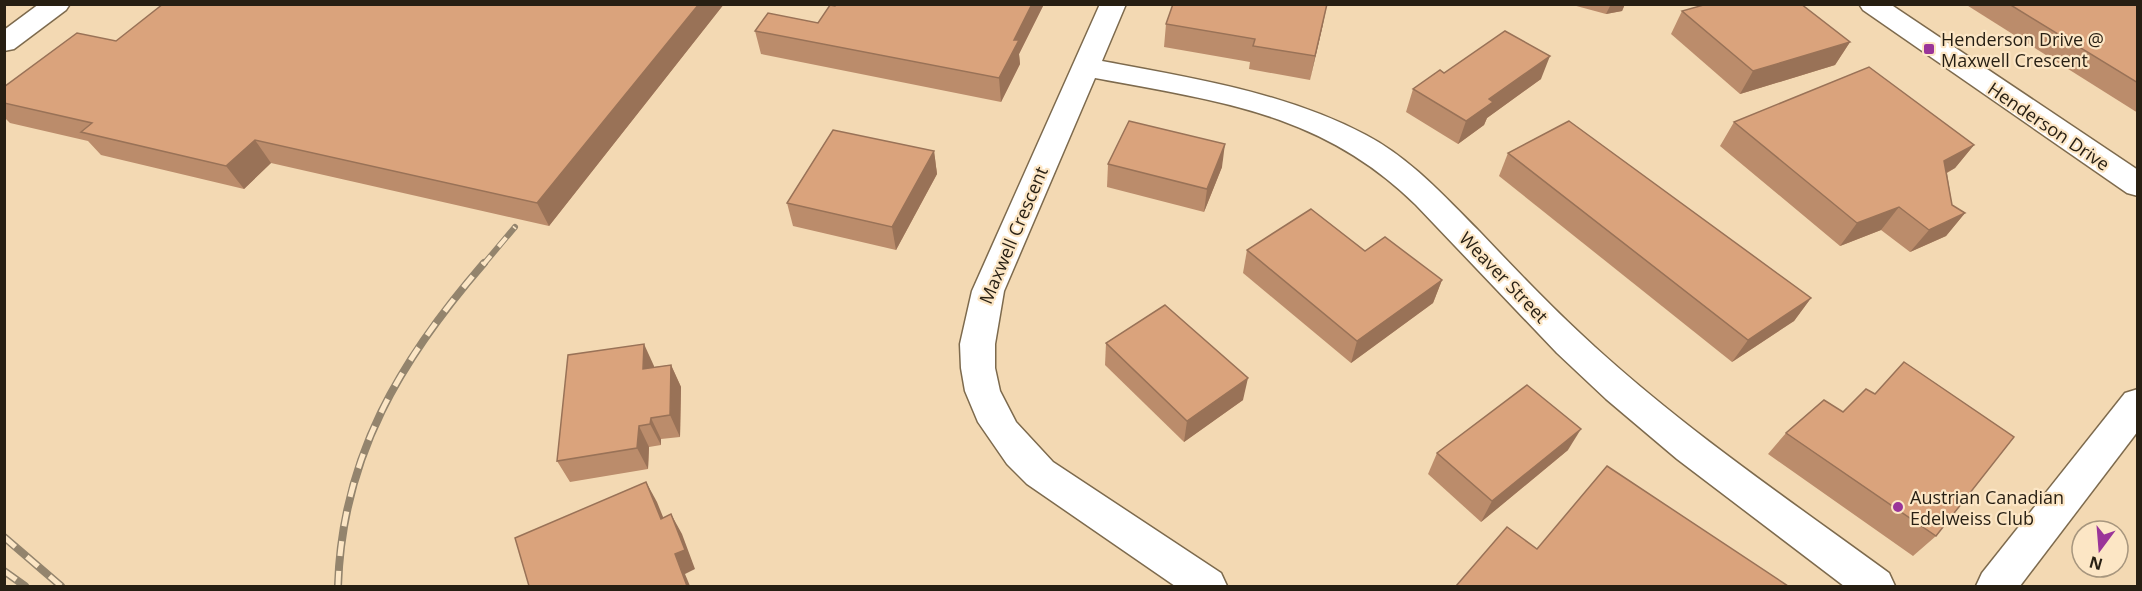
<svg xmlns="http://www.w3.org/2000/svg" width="2142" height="591" font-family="'Open Sans',sans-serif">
	<rect width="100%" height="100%" fill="#fce6c5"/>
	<path fill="#f3d9b3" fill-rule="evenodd" d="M4,5h2133v581h-2132zM2082,531h36v36h-36z"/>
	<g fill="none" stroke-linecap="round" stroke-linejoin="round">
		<defs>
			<g id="minor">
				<polygon points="39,4 70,4 66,10 14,49 4,51 4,30"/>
				<path d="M1100,4h26l-24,57c90,17 182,31 264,74 44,23 78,61 113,96 38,40 75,79 116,116 91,83 194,153 294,226l6,13h-51l-167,-127 -71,-60 -49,-46 -141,-148c-93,-92 -198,-104 -321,-127l-91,213 -9,53v24l5,23 16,31 37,40 168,111 6,13h-52l-148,-102 -20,-20 -29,-42 -13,-31 -4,-23 -1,-24 12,-53z"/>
				<polygon points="1859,4 1890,4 2138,170 2138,196 2127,193 1863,10"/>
				<polygon points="2138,389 2138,431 2020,586 1976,586 1982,573 2125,393"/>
			</g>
		</defs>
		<use href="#minor" stroke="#7d6a4d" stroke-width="3"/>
		<use href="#minor" fill="#fff" fill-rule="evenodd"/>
		<defs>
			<polyline id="rail-far1" points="483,265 515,227"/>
			<g id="rail">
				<polyline points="4,537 61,586"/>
				<polyline points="4,571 25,586"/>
				<path d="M338,586c4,-130 63,-227 146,-323"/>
			</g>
		</defs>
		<use href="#rail-far1" stroke="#93846d" stroke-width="6"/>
		<use href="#rail" stroke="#93846d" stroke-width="8"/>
		<use href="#rail-far1" stroke="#fce6c5" stroke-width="4" stroke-dasharray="12" stroke-linecap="butt"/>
		<use href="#rail" stroke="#fce6c5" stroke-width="5" stroke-dasharray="15" stroke-linecap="butt"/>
	</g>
	<g fill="#bb8c6b">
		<polygon points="724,4 549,226 271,163 244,189 101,155 88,141 10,123 4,117 4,87 116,41"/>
		<polygon points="836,4 1044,4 1019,54 1020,64 1001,102 761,54 755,31 818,23"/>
		<polygon points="1569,4 1625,4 1622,11 1606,14"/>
		<polygon points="1965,4 2138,4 2138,113"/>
		<polygon points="1682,11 1850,42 1835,65 1740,94 1671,34"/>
		<polygon points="1166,24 1323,24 1310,80 1249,69 1250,62 1164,47"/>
		<polygon points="1444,73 1541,79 1487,118 1484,125 1458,144 1406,112 1413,89"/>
		<polygon points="1734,122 1974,145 1955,168 1947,173 1952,205 1965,213 1946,236 1910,252 1881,230 1840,246 1720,146"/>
		<polygon points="934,151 937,174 896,250 793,226 787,203"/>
		<polygon points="1508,153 1811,298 1794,321 1732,362 1499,176"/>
		<polygon points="1108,164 1222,167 1204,212 1107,187"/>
		<polygon points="1247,250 1365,251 1442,280 1433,303 1351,363 1243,273"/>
		<polygon points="1106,343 1243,400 1184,442 1105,365"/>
		<polygon points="671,365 681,387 680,437 661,439 661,445 649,447 648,469 570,482 557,461 654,366 654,367"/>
		<polygon points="1875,394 1936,536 1913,556 1768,454 1786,433 1843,412"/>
		<polygon points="1568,450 1481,522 1428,474 1437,453"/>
	</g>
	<g fill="#997257">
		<polygon points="699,4 724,4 549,226 537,203"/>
		<polygon points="1032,4 1044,4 1019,54 1020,64 1001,102 999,78 1014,40"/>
		<polygon points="1327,4 1323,24 1310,80 1315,56"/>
		<polygon points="1611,4 1625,4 1622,11 1606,14"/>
		<polygon points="1850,42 1835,65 1740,94 1753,71"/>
		<polygon points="1550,56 1541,79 1487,118 1484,125 1458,144 1466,121 1489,99"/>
		<polygon points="255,140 271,163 244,189 226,166"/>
		<polygon points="1225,144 1222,167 1204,212 1207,189"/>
		<polygon points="1974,145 1955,168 1926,184 1944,161"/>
		<polygon points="934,151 937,174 896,250 892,227"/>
		<polygon points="1899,207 1881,230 1840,246 1857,223"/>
		<polygon points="1965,213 1946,236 1910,252 1929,230"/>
		<polygon points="1442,280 1433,303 1351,363 1357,341"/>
		<polygon points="1811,298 1794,321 1732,362 1748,340"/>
		<polygon points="644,344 654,366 653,391 643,369"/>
		<polygon points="671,365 681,387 680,437 670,415"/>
		<polygon points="1248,378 1243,400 1184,442 1187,421"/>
		<polygon points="651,418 661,439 661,445 650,424"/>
		<polygon points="639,426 649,447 648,469 637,448"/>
		<polygon points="1581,429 1568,450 1481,522 1492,501"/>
		<polygon points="646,482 657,502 672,539 661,519"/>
		<polygon points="671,514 682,534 695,569 685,574 690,586 687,586 675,554"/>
	</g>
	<g fill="#daa37c" stroke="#997257" stroke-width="1.5">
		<polygon points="163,4 699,4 537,203 255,140 226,166 81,132 92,123 4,103 4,87 77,33 116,41"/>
		<polygon points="836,4 1032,4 1014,40 1019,40 999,78 755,31 768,13 818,23 830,5 835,6"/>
		<polygon points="1173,4 1327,4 1315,56 1253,46 1255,39 1166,24"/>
		<polygon points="1707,4 1801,4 1850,42 1753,71 1682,11"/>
		<polygon points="2009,4 2138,4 2138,83"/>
		<polygon points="1505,31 1550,56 1489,99 1493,102 1466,121 1413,89 1440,70 1444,73"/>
		<polygon points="1869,67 1974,145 1944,161 1952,205 1965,213 1929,230 1899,207 1857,223 1734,122"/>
		<polygon points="1129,121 1225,144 1207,189 1108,164"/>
		<polygon points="1569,121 1811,298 1748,340 1508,153"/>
		<polygon points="833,130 934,151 892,227 787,203"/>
		<polygon points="1311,209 1365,251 1385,237 1442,280 1357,341 1247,250"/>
		<polygon points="1165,305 1248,378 1187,421 1106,343"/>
		<polygon points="644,344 643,369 671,365 670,415 651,418 650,424 639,426 637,448 557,461 568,355"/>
		<polygon points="1904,362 2014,437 1936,536 1786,433 1824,400 1843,412 1866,389 1875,394"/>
		<polygon points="1527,385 1581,429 1492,501 1437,453"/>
		<polygon points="1607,466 1788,586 1456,586 1507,527 1537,549"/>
		<polygon points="646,482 661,519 671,514 685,550 675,554 687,586 529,586 515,538"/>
	</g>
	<g fill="#9a3599" stroke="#fce6c5" stroke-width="2">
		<rect x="1923" y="43" width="12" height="12" rx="3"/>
		<circle cx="1898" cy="507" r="6"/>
	</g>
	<g text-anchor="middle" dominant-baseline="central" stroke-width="4.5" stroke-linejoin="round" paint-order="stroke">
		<g font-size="18" fill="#271f13" stroke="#fce6c5" text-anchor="start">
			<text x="1941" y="39">Henderson Drive @<tspan x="1941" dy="21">Maxwell Crescent</tspan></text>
			<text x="1910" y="497">Austrian Canadian<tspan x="1910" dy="21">Edelweiss Club</tspan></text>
		</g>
		<g font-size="18" fill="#271f13" stroke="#fce6c5">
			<text transform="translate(2049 126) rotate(34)">Henderson Drive</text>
			<text transform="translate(1013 235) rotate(-67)">Maxwell Crescent</text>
			<text transform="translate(1504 277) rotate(46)">Weaver Street</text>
		</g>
	</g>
	<rect width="2142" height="591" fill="none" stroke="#271f13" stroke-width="12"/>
	<g transform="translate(2100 549) rotate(196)"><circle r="28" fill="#fce6c5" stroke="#a7967e" stroke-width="1.5"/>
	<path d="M0-4.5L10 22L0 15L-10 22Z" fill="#9a3599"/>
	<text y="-9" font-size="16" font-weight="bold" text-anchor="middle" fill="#271f13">N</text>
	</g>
</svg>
